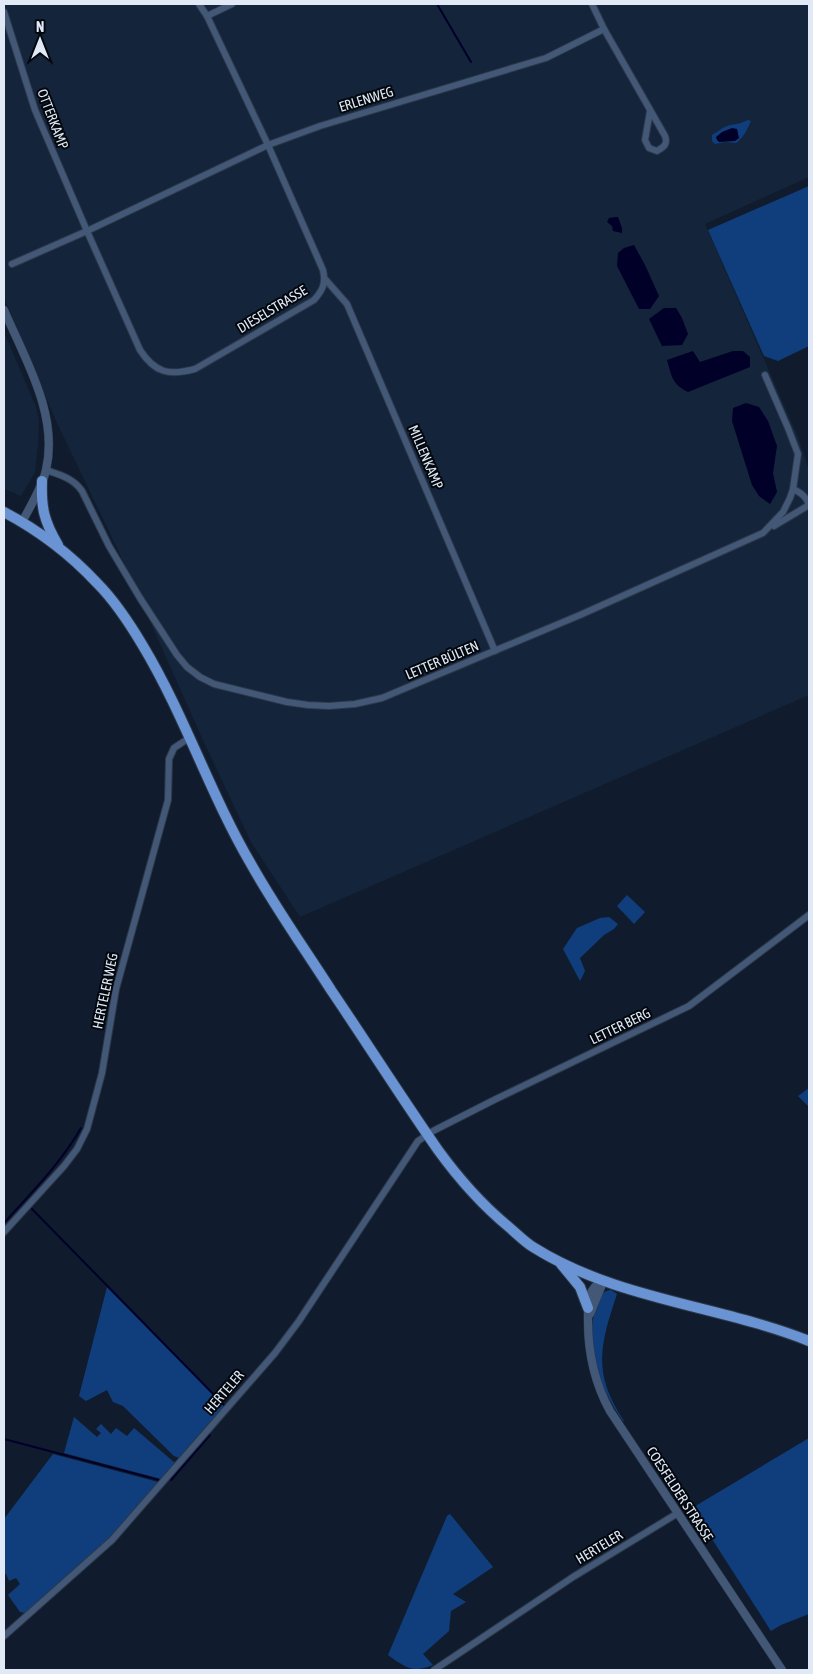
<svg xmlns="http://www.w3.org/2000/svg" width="813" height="1674" font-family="'Asap Condensed',sans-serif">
	<rect width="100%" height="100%" fill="#101c2d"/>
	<g fill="#14243a">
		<polygon points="4,4 809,4 809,177 705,224 798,437 809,470 809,695 300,917 251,842 203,740 117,548 57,423 4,298"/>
		<polygon points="4,332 36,407 39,420 38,444 35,472 21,496 4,489"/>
	</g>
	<g fill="#103e7c">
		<path d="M748,120l3,1c-4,9 -7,16 -15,22l-11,-1 -10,2 -3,-3v-6c5,-3 10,-7 15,-9 8,-2 13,-2 21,-6z"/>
		<polygon points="809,186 809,346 778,361 764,356 708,230"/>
		<polygon points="627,895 645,912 634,924 617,906"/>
		<polygon points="609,917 618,924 614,929 604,935 580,958 585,971 580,981 563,949 577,928 600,918"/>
		<polygon points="809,1088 809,1107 798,1096"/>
		<polygon points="107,1287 224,1406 179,1458 174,1456 123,1406 113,1402 107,1390 86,1401 79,1396"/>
		<path d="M611,1290l6,4c-17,51 -25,79 7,127h-1c-22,-31 -41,-78 -26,-116 3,-8 4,-14 14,-15z"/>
		<polygon points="74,1417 97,1437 101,1433 96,1429 101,1424 111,1434 116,1428 127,1436 134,1428 175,1463 161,1479 64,1453"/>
		<polygon points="809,1438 809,1614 781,1625 771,1631 694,1511 697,1505"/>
		<polygon points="53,1454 158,1482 111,1537 25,1613 20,1612 8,1595 20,1584 16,1578 9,1581 6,1574 4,1574 4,1519"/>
		<path d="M450,1514l43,53 -40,27 13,8 -15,9 -2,20 -26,23 10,11c-21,9 -28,2 -45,-10l59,-139z"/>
	</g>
	<g fill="#000029">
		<polygon points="732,128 737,129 739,138 735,141 719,142 717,140 716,137 722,132"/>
		<polygon points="616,217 618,217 622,228 622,233 613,231 612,226 607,222 609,218"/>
		<polygon points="634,245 645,265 659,296 650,309 639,309 617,266 618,253 624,248"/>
		<polygon points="664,308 676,308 682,318 688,334 682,345 662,346 649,319"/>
		<path d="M693,351l7,11 33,-11h10l7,6v10l-62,25c-16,-8 -16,-15 -21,-32z"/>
		<polygon points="746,403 759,407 768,421 777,446 773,473 777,492 770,504 759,496 752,485 732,421 733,408"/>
	</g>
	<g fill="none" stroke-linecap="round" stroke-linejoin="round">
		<g stroke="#000029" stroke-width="2">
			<polyline points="437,4 471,62"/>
			<polyline points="32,1209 224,1405"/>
			<path d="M4,1223c27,-30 57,-60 77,-95"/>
			<polyline points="4,1439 159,1480"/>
			<polyline points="171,1480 210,1435"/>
		</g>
		<defs>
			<g id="minor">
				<path d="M592,4l12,25 61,107c3,8 -1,11 -8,15l-8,-3 -4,-8 5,-29"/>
				<path d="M4,12l31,98 52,121 53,119c15,23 29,26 55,19l119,-69c9,-10 12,-17 9,-30l-55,-125 -61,-129 -8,-12"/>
				<polyline points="207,16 232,4"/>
				<polyline points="12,264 87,231 268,145 320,126 546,58 604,29"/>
				<polyline points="325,279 347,304 495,651"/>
				<path d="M46,470c14,5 27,8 36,21l27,55 31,52 37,57 10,12 13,10 14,7 73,18 21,3 21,1 26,-2 27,-6 198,-83 183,-82 20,-21 7,-14 3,-9 5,-35 -10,-26 -23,-53"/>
				<path d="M793,489c8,4 13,7 16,16"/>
				<polyline points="774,526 809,505"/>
				<polyline points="4,1232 64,1166 77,1149 87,1129 102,1073 116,989 168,800 169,759 174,748 189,738"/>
				<polyline points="4,1636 112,1540 275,1353 299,1321 418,1141 433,1131 496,1099 689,1006 809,915"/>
				<polyline points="434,1670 573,1577 678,1513"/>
			</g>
			<g id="tertiary">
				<path d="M4,310c21,49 55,105 42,160 -4,18 -15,35 -24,52"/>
				<path d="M604,1280c-18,9 -16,24 -16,41 0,33 6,61 22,90l172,259"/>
				<polyline points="590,1314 604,1280"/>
			</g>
			<g id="primary">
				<path d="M42,481c-1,27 2,40 16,64"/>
				<path d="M4,512c34,18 66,42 93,71 18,18 33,41 46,63 42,70 67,148 108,218 24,43 53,84 80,126 36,53 70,107 107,160 21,29 44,55 72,78 7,6 15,14 23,19 84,53 186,58 276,94"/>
				<polyline points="561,1264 580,1287 588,1308"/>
			</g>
		</defs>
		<use href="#minor" stroke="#2d3949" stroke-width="8"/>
		<use href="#tertiary" stroke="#2d3949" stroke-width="9"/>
		<use href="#primary" stroke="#2d3949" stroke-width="12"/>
		<use href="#minor" stroke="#435876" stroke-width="6"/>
		<use href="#tertiary" stroke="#435876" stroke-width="8"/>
		<use href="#primary" stroke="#6993d2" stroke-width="10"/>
	</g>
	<g text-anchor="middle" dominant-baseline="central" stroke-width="4" stroke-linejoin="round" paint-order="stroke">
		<g font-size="14" fill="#e0e9f5" stroke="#03070e">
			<text transform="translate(366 99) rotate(-17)">ERLENWEG</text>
			<text transform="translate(53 119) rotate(69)">OTTERKAMP</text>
			<text transform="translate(272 309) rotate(-31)">DIESELSTRASSE</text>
			<text transform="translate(426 457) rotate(67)">MILLENKAMP</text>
			<text transform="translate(442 660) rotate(-23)">LETTER BÜLTEN</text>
			<text transform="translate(105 991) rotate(-78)">HERTELER WEG</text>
			<text transform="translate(620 1026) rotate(-26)">LETTER BERG</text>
			<text transform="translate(224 1392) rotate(-49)">HERTELER</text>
			<text transform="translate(680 1494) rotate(57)">COESFELDER STRASSE</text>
			<text transform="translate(599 1547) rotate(-31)">HERTELER</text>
		</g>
	</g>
	<rect width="813" height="1674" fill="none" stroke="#e0e9f5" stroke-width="10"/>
	<g transform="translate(40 40)" stroke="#03070e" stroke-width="4" paint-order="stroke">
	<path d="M0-4L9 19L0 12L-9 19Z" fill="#e0e9f5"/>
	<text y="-8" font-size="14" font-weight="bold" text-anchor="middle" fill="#e0e9f5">N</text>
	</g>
</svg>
